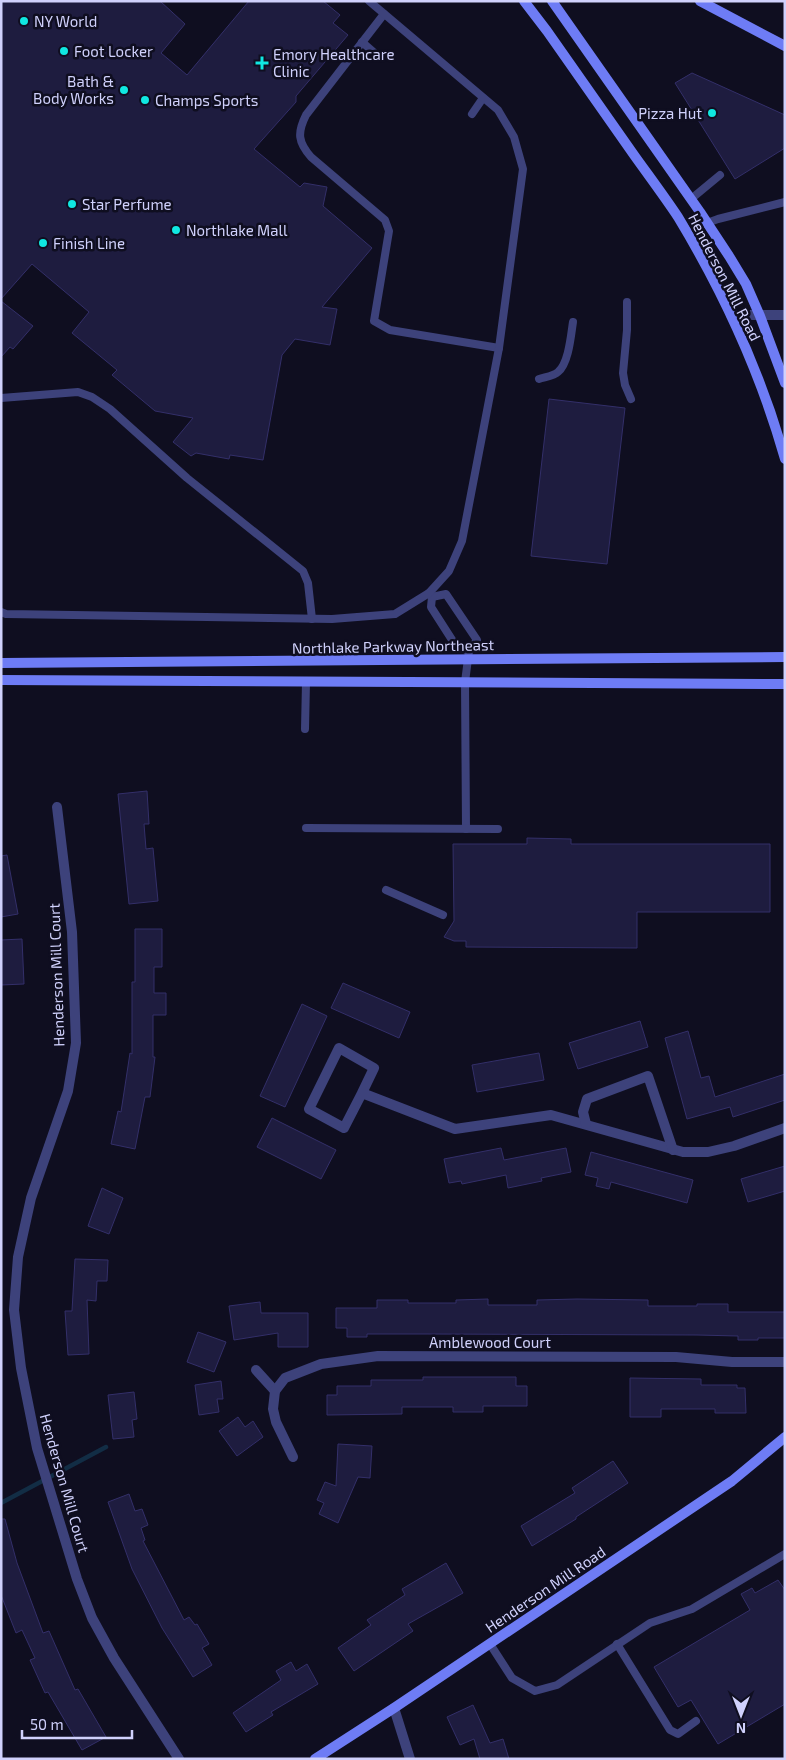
<svg xmlns="http://www.w3.org/2000/svg" width="786" height="1760" font-family="'Exo 2',sans-serif">
	<rect width="100%" height="100%" fill="#0f0e20"/>
	<g fill="none" stroke-linecap="round" stroke-linejoin="round">
		<polyline stroke="#122d45" stroke-width="4.5" points="1,1503 106,1447"/>
	</g>
	<g fill="#1e1c3f" stroke="#332f69">
		<polygon points="1,1 160,1 185,24 161,53 187,75 249,1 323,1 340,15 333,23 348,35 296,96 296,102 254,149 300,187 304,183 327,187 323,206 372,248 322,307 337,309 330,345 295,339 282,355 263,460 230,455 229,459 196,453 191,456 173,442 193,418 155,411 112,375 117,370 72,333 89,312 32,264 1,299"/>
		<polygon points="692,73 785,115 785,148 735,179 675,83"/>
		<polygon points="1,301 33,326 13,349 10,347 1,357"/>
		<polygon points="549,399 625,408 607,564 531,556"/>
		<polygon points="147,791 149,824 144,824 146,849 153,848 158,901 129,904 118,794"/>
		<polygon points="527,838 571,839 571,844 770,844 770,912 637,912 637,948 466,947 466,941 454,941 444,937 454,921 453,844 527,844"/>
		<polygon points="7,855 18,914 1,917 1,856"/>
		<polygon points="135,929 162,929 162,967 154,967 154,993 166,993 166,1015 153,1015 153,1057 155,1057 150,1097 145,1097 135,1149 111,1144 118,1111 121,1112 130,1053 132,1054 132,982 135,982"/>
		<polygon points="22,939 24,984 1,985 1,940"/>
		<polygon points="343,983 410,1012 399,1038 331,1008"/>
		<polygon points="302,1004 327,1016 285,1107 260,1096"/>
		<polygon points="640,1021 648,1047 578,1069 569,1043"/>
		<polygon points="688,1031 701,1078 709,1076 715,1097 785,1074 785,1100 733,1117 730,1107 687,1119 665,1038"/>
		<polygon points="539,1053 544,1080 477,1092 472,1065"/>
		<polygon points="272,1118 336,1150 321,1179 257,1147"/>
		<polygon points="501,1148 504,1160 566,1148 571,1172 541,1178 542,1181 508,1188 506,1175 462,1184 461,1181 449,1183 444,1159"/>
		<polygon points="591,1152 693,1180 687,1203 611,1182 609,1189 596,1186 598,1178 585,1175"/>
		<polygon points="785,1166 785,1191 748,1202 741,1179"/>
		<polygon points="102,1188 123,1198 109,1234 88,1226"/>
		<polygon points="75,1259 108,1260 107,1281 97,1281 96,1301 87,1300 89,1354 68,1355 65,1311 72,1311"/>
		<polygon points="488,1299 488,1305 537,1305 537,1300 577,1299 648,1300 648,1306 697,1306 697,1304 728,1304 728,1312 785,1312 785,1338 758,1338 758,1340 738,1340 738,1336 697,1335 426,1334 367,1334 367,1337 347,1337 347,1328 336,1328 336,1308 377,1308 377,1300 408,1300 408,1303 456,1303 456,1300"/>
		<polygon points="260,1302 261,1313 308,1313 308,1347 278,1347 278,1333 234,1340 229,1306"/>
		<polygon points="198,1332 226,1342 214,1372 187,1362"/>
		<polygon points="423,1377 516,1377 516,1386 527,1386 527,1406 483,1406 483,1412 453,1412 453,1407 402,1407 402,1414 327,1415 327,1395 337,1395 337,1386 371,1386 371,1380 423,1380"/>
		<polygon points="630,1378 701,1379 701,1385 737,1385 737,1388 745,1388 746,1413 715,1413 715,1409 661,1409 661,1417 630,1417"/>
		<polygon points="221,1381 223,1399 217,1399 219,1412 199,1415 195,1385"/>
		<polygon points="134,1392 137,1419 132,1420 134,1437 113,1439 108,1395"/>
		<polygon points="238,1417 245,1427 253,1421 263,1437 237,1456 219,1431"/>
		<polygon points="338,1444 372,1446 370,1478 358,1477 338,1523 319,1514 324,1503 317,1500 325,1482 336,1486"/>
		<polygon points="613,1461 628,1483 576,1517 576,1519 532,1546 521,1526 575,1493 572,1488"/>
		<polygon points="129,1494 135,1511 142,1509 148,1525 141,1528 145,1540 143,1541 184,1620 189,1617 195,1625 197,1624 209,1644 202,1648 212,1665 193,1677 162,1628 132,1569 108,1502"/>
		<polygon points="1,1519 5,1519 17,1563 43,1633 49,1631 75,1690 78,1689 106,1737 82,1750 48,1692 45,1693 30,1660 35,1658 22,1630 16,1633 1,1595"/>
		<polygon points="446,1563 463,1593 408,1624 413,1631 354,1671 338,1648 371,1625 367,1620 405,1595 402,1589"/>
		<polygon points="778,1580 785,1590 785,1704 718,1744 691,1700 678,1707 654,1667 750,1610 741,1594 752,1588 755,1593"/>
		<polygon points="291,1662 296,1671 307,1664 318,1684 271,1712 273,1715 246,1732 233,1713 281,1680 276,1671"/>
		<polygon points="473,1705 490,1743 503,1739 509,1759 480,1759 474,1739 460,1745 447,1717"/>
	</g>
	<g fill="none" stroke-linecap="round" stroke-linejoin="round">
		<g stroke="#3d427b" stroke-width="8">
			<path d="M384,14l-78,101c-9,18 -8,27 5,42l74,63 4,11 -15,90 16,9 109,18"/>
			<polyline points="362,42 378,56"/>
			<polyline points="472,114 483,98"/>
			<polyline points="691,199 720,175"/>
			<polyline points="707,223 718,219 785,202"/>
			<polyline points="627,302 627,330 623,373 625,385 631,399"/>
			<path d="M539,379c6,-2 15,-3 19,-7 11,-9 13,-38 15,-50"/>
			<polyline points="1,398 78,392 92,397 110,409 187,478 303,571 308,583 312,619"/>
			<polyline points="429,593 432,597 431,607 456,646 469,651"/>
			<polyline points="432,597 446,594 477,640 469,651 465,682 466,829"/>
			<polyline points="1,612 6,614 332,619 395,614 429,593 449,571 462,541 499,348 523,169 514,137 498,110 369,1"/>
			<polyline points="305,729 306,682"/>
			<polyline points="306,828 498,829"/>
			<polyline points="386,890 443,915"/>
			<polyline points="490,1644 512,1678 535,1691 557,1685 650,1623 692,1609 785,1554"/>
			<polyline points="617,1644 670,1730 678,1734 696,1721"/>
		</g>
		<g stroke="#3d427b" stroke-width="10">
			<polyline points="731,315 785,315"/>
			<polyline points="57,807 72,932 76,1043 68,1091 31,1198 18,1257 14,1310 21,1368 37,1448 77,1579 92,1618 114,1658 179,1759"/>
			<polyline points="362,1093 374,1068 339,1048 309,1109 344,1128 362,1093 455,1129 551,1115 683,1152 708,1152 734,1146 785,1128"/>
			<polyline points="586,1124 583,1112 587,1099 648,1076 673,1150"/>
			<polyline points="256,1370 275,1391"/>
			<polyline points="293,1457 276,1422 273,1409 275,1391 285,1378 321,1364 378,1356 676,1357 732,1362 785,1362"/>
			<polyline points="394,1708 410,1759"/>
		</g>
		<g stroke="#6e7cf5" stroke-width="10">
			<path d="M524,1l23,30c29,41 58,83 87,124 15,21 30,41 44,62 46,76 83,157 107,242"/>
			<polyline points="552,1 700,212 729,256 746,284 760,316 785,383"/>
			<polyline points="700,1 785,46"/>
			<polyline points="1,663 785,657"/>
			<polyline points="1,680 785,684"/>
			<polyline points="315,1759 394,1708 732,1481 785,1437"/>
		</g>
	</g>
	<g fill="#10e7e1" stroke="#0f0e20" stroke-width="2">
		<circle cx="24" cy="21" r="5"/>
		<circle cx="64" cy="51" r="5"/>
		<path d="M259.5 55.5h5v5h5v5h-5v5h-5v-5h-5v-5h5z"/>
		<circle cx="124" cy="90" r="5"/>
		<circle cx="145" cy="100" r="5"/>
		<circle cx="712" cy="113" r="5"/>
		<circle cx="72" cy="204" r="5"/>
		<circle cx="176" cy="230" r="5"/>
		<circle cx="43" cy="243" r="5"/>
	</g>
	<g text-anchor="middle" dominant-baseline="central" stroke-width="5" stroke-linejoin="round" paint-order="stroke">
		<g font-size="15" fill="#d0d1fc" stroke="#0f0e20" text-anchor="start">
			<text x="34" y="21">NY World</text>
			<text x="74" y="51">Foot Locker</text>
			<text x="273" y="54">Emory Healthcare<tspan x="273" dy="17">Clinic</tspan></text>
			<text x="114" y="81" text-anchor="end">Bath &amp;<tspan x="114" dy="17">Body Works</tspan></text>
			<text x="155" y="100">Champs Sports</text>
			<text x="702" y="113" text-anchor="end">Pizza Hut</text>
			<text x="82" y="204">Star Perfume</text>
			<text x="186" y="230">Northlake Mall</text>
			<text x="53" y="243">Finish Line</text>
		</g>
		<g font-size="15" fill="#d0d1fc" stroke="#0f0e20">
			<text transform="translate(725 277) rotate(63)">Henderson Mill Road</text>
			<text transform="translate(393 646) rotate(-1)">Northlake Parkway Northeast</text>
			<text transform="translate(56 975) rotate(-92)">Henderson Mill Court</text>
			<text x="490" y="1342">Amblewood Court</text>
			<text transform="translate(65 1483) rotate(74)">Henderson Mill Court</text>
			<text transform="translate(545 1589) rotate(-34)">Henderson Mill Road</text>
		</g>
	</g>
	<rect width="786" height="1760" fill="none" stroke="#d0d1fc" stroke-width="5"/>
	<g transform="translate(741 1715) rotate(180)" stroke="#0f0e20" stroke-width="4" paint-order="stroke">
	<path d="M0-4L9 19L0 12L-9 19Z" fill="#d0d1fc"/>
	<text y="-8" font-size="14" font-weight="bold" text-anchor="middle" fill="#d0d1fc">N</text>
	</g>
	<path d="M22 1730v8h110v-8" fill="none" stroke="#d0d1fc" stroke-width="2.5"/>
	<text x="30" y="1730" font-size="15" fill="#d0d1fc" stroke="#0f0e20" stroke-width="4" paint-order="stroke">50 m</text>
</svg>
